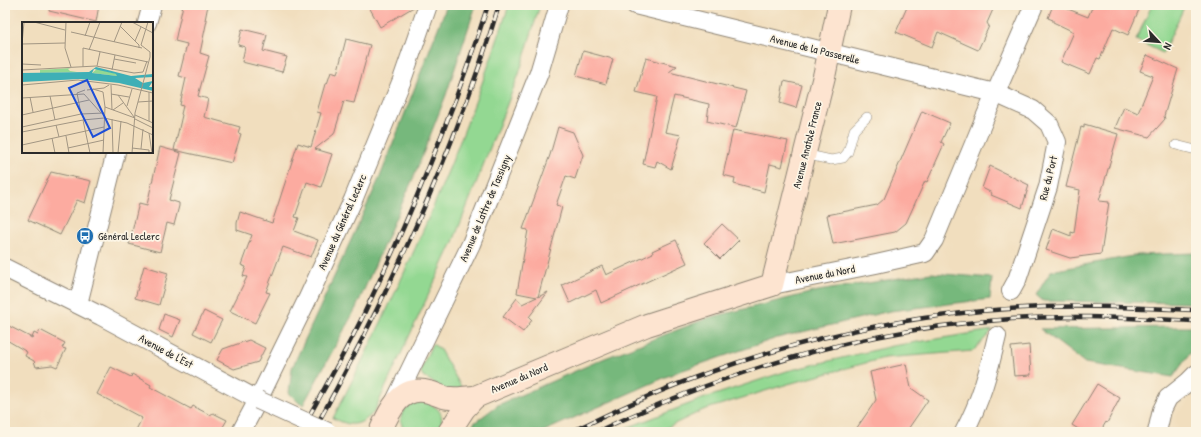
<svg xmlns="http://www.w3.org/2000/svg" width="1201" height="437" font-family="'Patrick Hand',sans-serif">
	<rect width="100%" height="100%" fill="#fcf5e5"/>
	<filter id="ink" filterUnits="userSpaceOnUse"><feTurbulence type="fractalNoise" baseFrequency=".025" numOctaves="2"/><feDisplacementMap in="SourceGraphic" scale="8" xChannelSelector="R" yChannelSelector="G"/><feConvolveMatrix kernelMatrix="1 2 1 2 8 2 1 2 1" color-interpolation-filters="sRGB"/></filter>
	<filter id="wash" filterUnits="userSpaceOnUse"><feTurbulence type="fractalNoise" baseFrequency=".012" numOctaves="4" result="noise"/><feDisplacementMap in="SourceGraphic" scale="16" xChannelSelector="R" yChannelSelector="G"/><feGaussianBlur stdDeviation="0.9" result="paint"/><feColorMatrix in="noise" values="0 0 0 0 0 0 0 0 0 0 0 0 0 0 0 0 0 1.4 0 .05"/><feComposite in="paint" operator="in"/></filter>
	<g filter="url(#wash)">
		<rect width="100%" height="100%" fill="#f1debe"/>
		<g fill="#93d892" stroke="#5f825e">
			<path d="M509,5h31l-21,69 -66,168 -79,170c-15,15 -23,15 -41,6 70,-134 129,-269 176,-413z"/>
			<polygon points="1152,5 1185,5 1163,53 1136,40"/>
			<polygon points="993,330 973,351 884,358 788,384 703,410 658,432 616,432 702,399 787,371 892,346"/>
			<polygon points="432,344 439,348 463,390 447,391 423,376 421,372 421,369"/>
			<path d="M422,400c17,7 24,13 17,32h-34c-10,-16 0,-29 17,-32z"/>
		</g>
		<g fill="#76b87c" stroke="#507254">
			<polygon points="447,5 476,5 446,95 415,174 356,308 303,405 299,403 289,393 292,368 380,177"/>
			<polygon points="1196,253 1196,303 1043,301 1036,295 1051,271 1138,255"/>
			<polygon points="931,273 992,278 990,299 890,311 777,338 677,372 542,432 469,432 474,423 498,405 605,358 708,318 818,291"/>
			<polygon points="1180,327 1196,327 1196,345 1173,377 1085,363 1040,329"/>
		</g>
		<g id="blocks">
			<g fill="#fcaba0">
				<polygon points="50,5 99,5 96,22 49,11"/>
				<polygon points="183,5 208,5 205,20 207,20 200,53 209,56 198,96 208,99 204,117 240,127 238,133 241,134 232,163 174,150 182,115 181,114 183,106 180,105 186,78 179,76 187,44 175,41"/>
				<polygon points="368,5 417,5 380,27"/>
				<polygon points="908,5 995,5 987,23 989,26 978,50 938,32 932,47 896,32"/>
				<polygon points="1053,5 1058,5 1088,17 1093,5 1141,5 1128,35 1113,28 1100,59 1097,58 1090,74 1061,62 1074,32 1053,22 1053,20 1048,18"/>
				<polygon points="242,29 267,35 263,51 287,57 282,72 242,62 245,47 238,45"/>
				<polygon points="346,39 370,45 354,103 344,101 334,134 315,149 332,154 321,187 307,182 295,217 299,218 294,231 318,240 311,257 283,247 266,292 270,293 255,323 230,311 247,277 243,276 246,267 241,265 252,235 237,230 237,223 240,212 272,223 298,143 311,147 321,113 317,112 325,84 327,84 331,72 337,74"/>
				<polygon points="583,51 613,59 606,84 576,76"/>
				<polygon points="1147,55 1178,69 1164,116 1165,119 1149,137 1115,128 1124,107 1138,113 1153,76 1140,71"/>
				<polygon points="646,58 677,66 669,72 746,91 736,128 707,121 709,104 674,96 665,132 681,135 671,169 657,161 655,167 643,164 657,97 636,92"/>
				<polygon points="784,81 802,85 796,108 780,103"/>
				<polygon points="922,111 950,123 941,142 944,144 927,182 925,181 906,223 895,232 833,244 827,215 877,205 884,199"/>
				<polygon points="1084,124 1118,134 1099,201 1109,202 1101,254 1070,258 1046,250 1053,229 1071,236 1071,232 1074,233 1080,190 1066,187 1081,127 1084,128"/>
				<polygon points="558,127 573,132 583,155 575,179 566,176 556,205 562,207 538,297 548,292 529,317 532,320 523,332 503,317 517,298 522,304 537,297 517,293 528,230 523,229 550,155"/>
				<polygon points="733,130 788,141 782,167 770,164 764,192 734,184 735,178 723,175"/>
				<polygon points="160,147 181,153 169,200 179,203 179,206 174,225 167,223 160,252 129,244 139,203 147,205"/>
				<polygon points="990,166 1029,185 1022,208 991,195 992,193 982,188"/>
				<polygon points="51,172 91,181 85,203 77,200 60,235 28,220"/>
				<polygon points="722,224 739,240 720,259 704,243"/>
				<polygon points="676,240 687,263 601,303 596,290 570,303 562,285 602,266 606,275 653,253 652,251"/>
				<polygon points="144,266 168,273 159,305 135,298"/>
				<polygon points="204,311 222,320 211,342 193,333"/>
				<polygon points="164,314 180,320 173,337 159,330"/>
				<polygon points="5,324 32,338 34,333 38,335 40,330 65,343 62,348 66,349 57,367 52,365 36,367 34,361 25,356 27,352 5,339"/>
				<polygon points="249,340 265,348 258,362 234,369 217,360 223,349"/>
				<polygon points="1029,345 1031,375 1014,376 1011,347"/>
				<polygon points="906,364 911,388 928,400 906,432 854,432 876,400 870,372"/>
				<polygon points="111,367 131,377 132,374 151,385 150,387 191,409 193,406 210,415 213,413 227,420 220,432 135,432 142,418 97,394"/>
				<polygon points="1097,384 1120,398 1107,423 1106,422 1100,432 1083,432 1072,425"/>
			</g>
		</g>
	</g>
	<g filter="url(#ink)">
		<use href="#blocks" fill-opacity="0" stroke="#8e8474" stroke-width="1"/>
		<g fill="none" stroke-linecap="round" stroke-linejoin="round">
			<defs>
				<g id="lane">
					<polyline points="1176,145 1196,150"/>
					<polyline points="804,154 831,160 843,158 848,152 854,130 867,117"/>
				</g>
				<g id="street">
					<polyline points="635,5 995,93 1033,110 1049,124 1057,142 1048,187 1017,280 1011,291"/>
					<polyline points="147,23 152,5"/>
					<polyline points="5,268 101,316 258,400"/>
					<polyline points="772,285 876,264 925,253 934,240 983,122 1034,5"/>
					<polyline points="78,304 116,152"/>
					<polyline points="394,403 471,244 539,73 559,5"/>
					<polyline points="241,432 258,400 307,300 353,200 402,80 428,5"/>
					<path d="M964,432c17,-31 25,-62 33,-96"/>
					<polyline points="1157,432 1162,410 1168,398 1188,382 1196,374"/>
				</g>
				<g id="secondary">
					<path d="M380,432c9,-21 21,-48 49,-40 8,2 13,6 21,6 8,1 16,-1 25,-1l172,-72 125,-40 53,-213 14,-67"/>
					<polyline points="449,432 464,409 475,397"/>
				</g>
			</defs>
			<use href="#lane" stroke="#8e8474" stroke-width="10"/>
			<use href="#street" stroke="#8e8474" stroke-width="20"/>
			<use href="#secondary" stroke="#8e8474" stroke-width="24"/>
			<use href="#lane" stroke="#fff" stroke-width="9"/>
			<use href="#street" stroke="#fff" stroke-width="18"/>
			<use href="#secondary" stroke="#fde4d0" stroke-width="22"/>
			<defs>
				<g id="rail">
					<path d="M300,432c21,-37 42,-74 61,-112 48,-100 93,-209 127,-315"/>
					<path d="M313,432c75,-136 141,-278 186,-427"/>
					<path d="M571,432c44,-21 88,-42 134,-58 109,-40 223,-63 339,-67 50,-2 101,1 152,3"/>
					<path d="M596,432c128,-60 263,-102 404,-112 65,-6 131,-2 196,1"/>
				</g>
			</defs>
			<use href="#rail" stroke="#2b2b2b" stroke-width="4.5"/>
			<use href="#rail" stroke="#fcf5e5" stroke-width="3" stroke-dasharray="9" stroke-linecap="butt"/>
			<defs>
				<polyline id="street-bridge" points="258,400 328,432"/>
			</defs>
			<use href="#street-bridge" stroke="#8e8474" stroke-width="20" stroke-linecap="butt"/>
			<use href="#street-bridge" stroke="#fff" stroke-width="18"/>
		</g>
	</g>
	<defs>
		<symbol id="bus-disc" viewBox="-11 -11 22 22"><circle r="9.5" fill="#1f6fb2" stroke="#fcf5e5"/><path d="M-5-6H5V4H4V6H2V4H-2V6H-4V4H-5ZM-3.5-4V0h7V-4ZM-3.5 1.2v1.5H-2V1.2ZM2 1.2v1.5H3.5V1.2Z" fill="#fff"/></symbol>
	</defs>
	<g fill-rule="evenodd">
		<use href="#bus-disc" x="75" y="226" width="20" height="20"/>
	</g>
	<g text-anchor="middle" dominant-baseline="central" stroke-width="3.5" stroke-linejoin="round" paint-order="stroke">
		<g font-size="11" fill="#2b2b2b" stroke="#fcf5e5">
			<text transform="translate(815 49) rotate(14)">Avenue de la Passerelle</text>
			<text transform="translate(807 145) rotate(-76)">Avenue Anatole France</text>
			<text transform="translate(1048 178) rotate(-76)">Rue du Port</text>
			<text transform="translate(485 208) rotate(-67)">Avenue de Lattre de Tassigny</text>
			<text transform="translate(342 222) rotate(-66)">Avenue du Général Leclerc</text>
			<text transform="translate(825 274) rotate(-11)">Avenue du Nord</text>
			<text transform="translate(166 351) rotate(28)">Avenue de l'Est</text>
			<text transform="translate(519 378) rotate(-23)">Avenue du Nord</text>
		</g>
		<g font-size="11" fill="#2b2b2b" stroke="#fcf5e5" text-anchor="start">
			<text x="98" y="236">Général Leclerc</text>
		</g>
	</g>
	<g transform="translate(22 22)">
		<rect width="131" height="131" fill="#f1debe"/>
		<path d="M49,46l-3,1 2,2 7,1 -37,1v-3zM75,47l20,5v2l-25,-3z" fill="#93d892"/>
		<path d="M74,45l35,9 22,-2v3l-18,1 8,5 10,-2 -4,6h4v4l-34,-8 -39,-4 -58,3v-9l67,-1zM72,47l22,5 1,2 -25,-3z" fill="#3eafb6" fill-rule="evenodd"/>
		<path fill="none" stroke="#a29683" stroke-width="1" d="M12,0l31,8M44,0l-1,26 6,19M110,0l21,11M98,4l19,19v3M49,10l71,16M63,14l5,-14M113,19l6,-14M92,20l8,-20M0,22l43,-1M0,22l2,-22M67,28l11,-28M92,37l22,4M0,42l19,1M75,44l3,-14M61,45v-19l65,14M0,48l74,-4 38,7 9,-1 4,-11M90,48l3,-15M0,63l56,-5 40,5 35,8M89,63l1,25M71,67l10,3 2,15M65,68l17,-2 5,-3M89,72l18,3M96,73l16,22M28,74l5,24M8,75l3,15M0,76l62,-4 17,19M116,80l15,-1M105,84l5,-17M83,85l30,11M91,88l10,-7M59,92l-4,-21 8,-3M0,93l67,-15M113,93l18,8M90,97l1,34M113,97l18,9M61,98l7,33M127,99v-29M34,103l3,12M0,105l59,-13 23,-1M0,110l61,-12 21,-2 23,5 26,12M127,111l3,20M44,114l3,17M30,116l3,15M0,123l82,-18M46,126l36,-8M110,126l17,2v3M119,127l2,-20M81,131l2,-46M96,131l3,-32M110,131l3,-40 15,-56v-5l-9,-7 7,-23"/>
		<path fill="#1d4ed8" fill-opacity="0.15" stroke="#1d4ed8" stroke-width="2" d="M65,58l23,48 -17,9 -24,-49z"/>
		<rect width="131" height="131" fill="none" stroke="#2b2b2b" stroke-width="2"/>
	</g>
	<rect width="1201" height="437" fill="none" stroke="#fcf5e5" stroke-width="20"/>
	<g transform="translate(1159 42) rotate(116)" stroke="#fcf5e5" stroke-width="3" paint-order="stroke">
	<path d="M0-3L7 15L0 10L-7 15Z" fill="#2b2b2b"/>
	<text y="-6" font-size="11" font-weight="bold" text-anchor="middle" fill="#2b2b2b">N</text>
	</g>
</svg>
